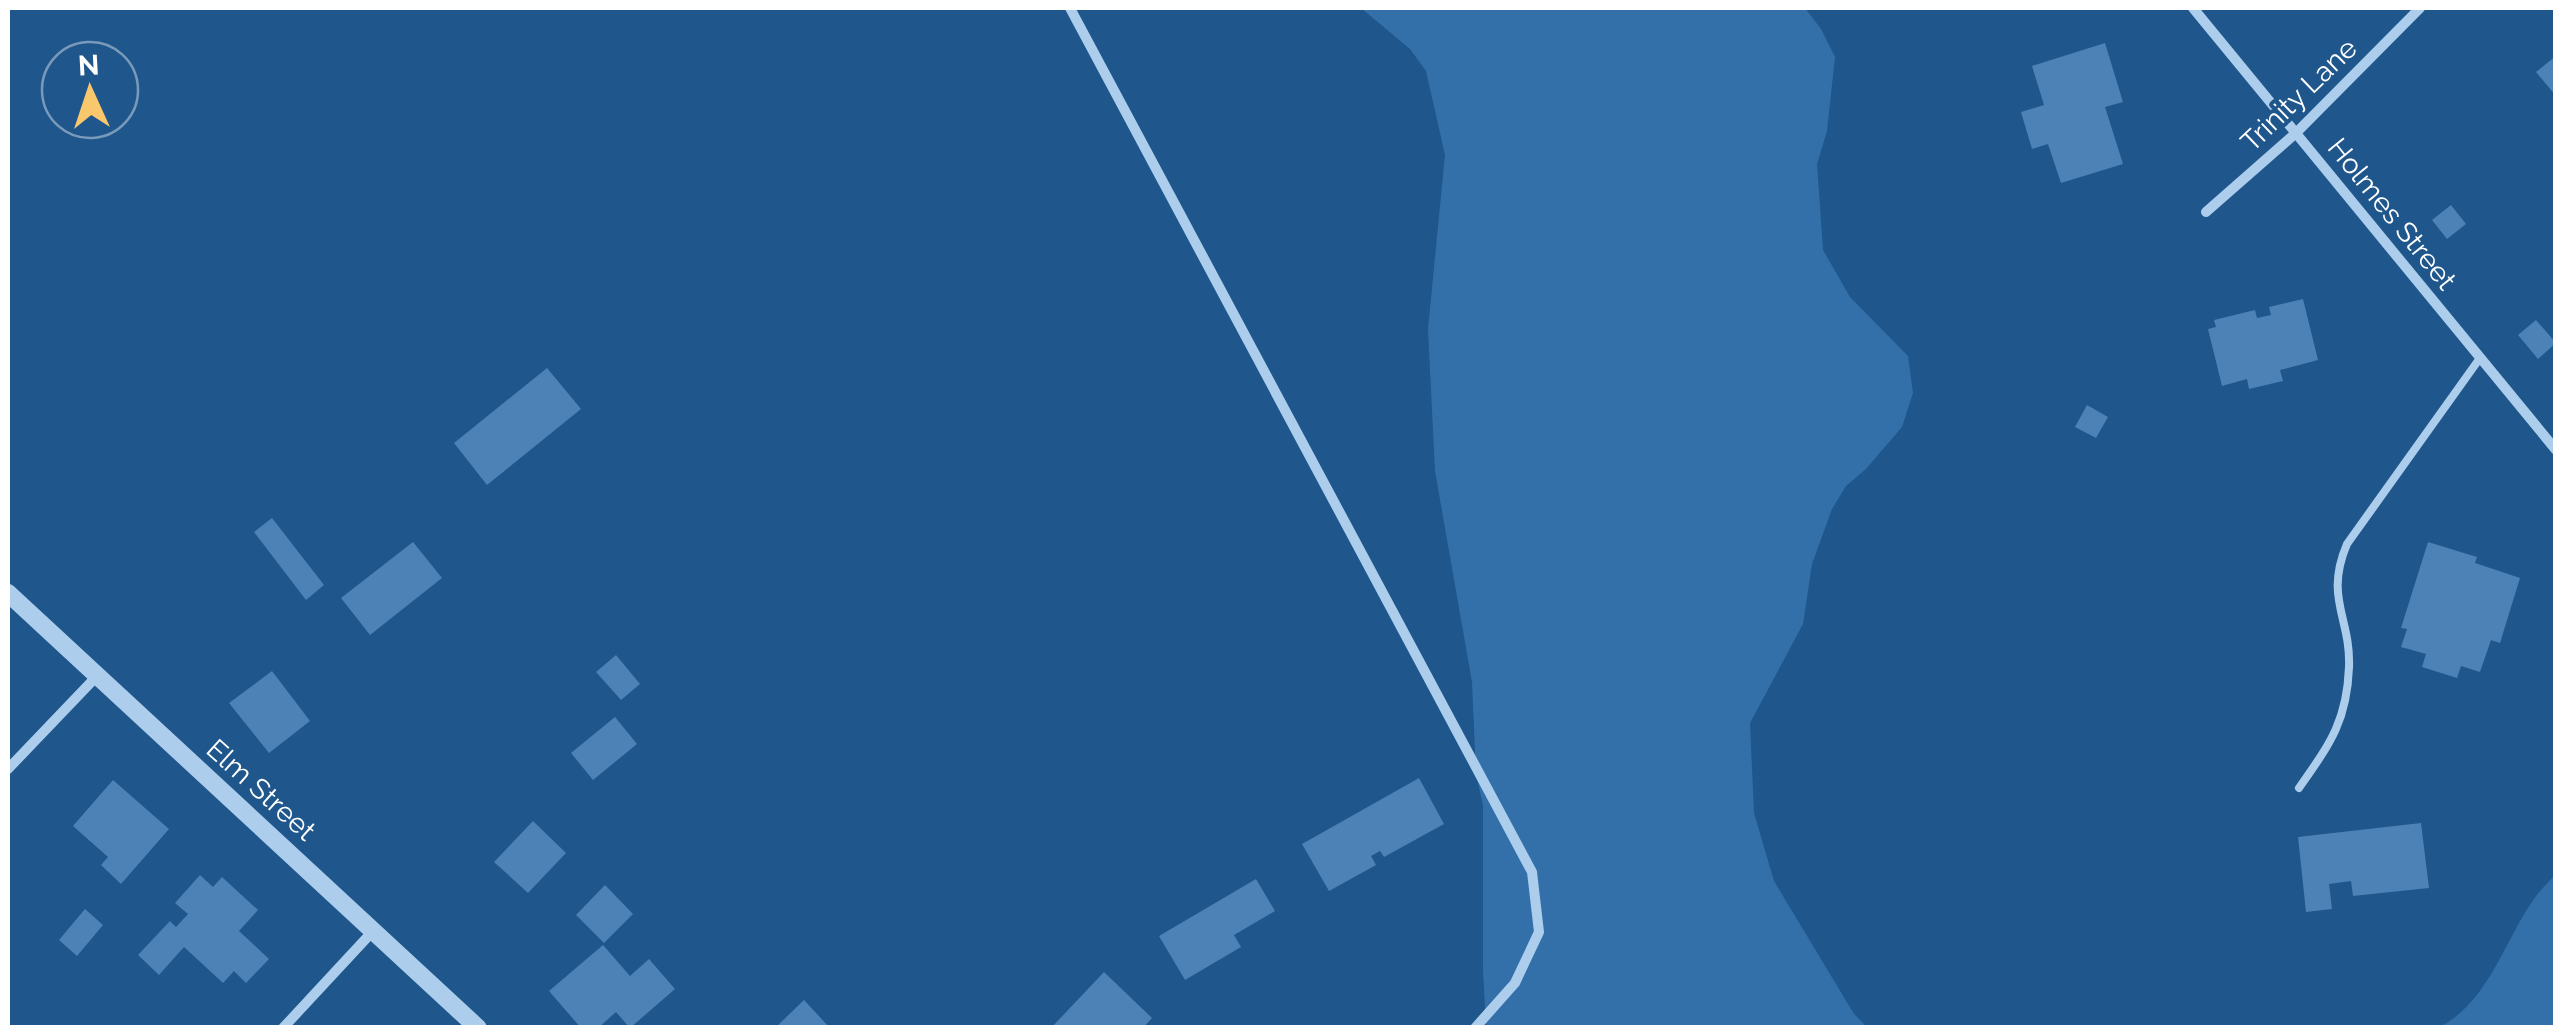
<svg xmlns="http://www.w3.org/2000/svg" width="2563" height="1035" font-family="Raleway,sans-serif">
	<rect width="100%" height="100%" fill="#1f568c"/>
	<g fill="#3370aa">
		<polygon points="1361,8 1805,8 1821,29 1835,57 1827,131 1817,164 1823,250 1850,297 1908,356 1913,393 1902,427 1866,469 1846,486 1832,509 1812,564 1803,624 1750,723 1754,813 1774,881 1854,1014 1867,1027 1486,1027 1483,971 1483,805 1476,774 1472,682 1435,471 1428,329 1445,155 1426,71 1410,49"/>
		<path d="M2555,875v152h-115c49,-26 64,-86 94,-128 6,-9 14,-16 21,-24z"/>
	</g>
	<g fill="#4c82b6">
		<polygon points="2105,43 2123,102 2105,107 2123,164 2061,183 2048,144 2032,149 2021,112 2044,105 2032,66"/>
		<polygon points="2556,56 2556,96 2536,72"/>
		<polygon points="2451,205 2466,224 2447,239 2432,220"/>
		<polygon points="2303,299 2318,360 2280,370 2283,381 2249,389 2247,379 2222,386 2208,329 2216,327 2214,320 2255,310 2257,318 2271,315 2269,307"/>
		<polygon points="2536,320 2556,343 2538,359 2518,335"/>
		<polygon points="547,368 581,409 487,485 454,443"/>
		<polygon points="2087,405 2108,417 2096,438 2075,427"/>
		<polygon points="272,518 324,585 306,600 254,532"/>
		<polygon points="413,542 442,578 370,635 341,598"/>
		<polygon points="2428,542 2477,557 2475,563 2520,578 2500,643 2491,640 2480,672 2461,666 2457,678 2422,667 2426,654 2401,647 2407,629 2401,628"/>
		<polygon points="616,655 640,684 621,700 596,672"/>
		<polygon points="272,671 310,721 269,753 229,703"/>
		<polygon points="615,717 637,744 593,780 571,753"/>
		<polygon points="1419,778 1444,824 1384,857 1380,851 1371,856 1376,865 1329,891 1302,844"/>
		<polygon points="113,780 169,829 121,884 101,865 108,857 73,826"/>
		<polygon points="533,821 566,853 528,893 494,862"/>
		<polygon points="2421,823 2429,888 2353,896 2351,881 2329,884 2332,909 2306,912 2298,837"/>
		<polygon points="200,875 213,887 222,877 258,910 239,931 269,959 246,983 234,971 223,983 184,947 159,975 138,955 170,921 176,927 188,914 175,903"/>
		<polygon points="1256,879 1275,911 1234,935 1241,947 1185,980 1159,936"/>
		<polygon points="605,885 633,914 604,943 576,915"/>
		<polygon points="85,909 103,925 77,956 59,940"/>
		<polygon points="603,945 630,976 649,959 675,989 630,1028 616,1012 598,1028 581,1028 549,991"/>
		<polygon points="1104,972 1152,1018 1143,1028 1051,1028"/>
		<polygon points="804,1000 830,1028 775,1028"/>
	</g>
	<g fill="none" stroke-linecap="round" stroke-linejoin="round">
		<path stroke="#accdec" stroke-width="8" d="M2299,788c30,-43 48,-66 50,-121 2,-49 -25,-69 -2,-123l133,-186"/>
		<g stroke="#accdec" stroke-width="10">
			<polyline points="1070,8 1532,872 1539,932 1515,983 1475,1028"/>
			<polyline points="2193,8 2556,450"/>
			<polyline points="2206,212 2296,133 2420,8"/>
			<polyline points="8,769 96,677"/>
			<polyline points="283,1028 374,930"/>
		</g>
		<polyline stroke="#accdec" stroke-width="18" points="8,593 478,1028"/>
	</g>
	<g text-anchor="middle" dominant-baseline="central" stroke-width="8" stroke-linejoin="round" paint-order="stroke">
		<g font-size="28" fill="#fff" stroke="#1f568c">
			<text transform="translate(2299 95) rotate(-44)">Trinity Lane</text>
			<text transform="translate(2392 214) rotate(51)">Holmes Street</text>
			<text transform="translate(261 790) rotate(42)">Elm Street</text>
		</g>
	</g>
	<rect width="2563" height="1035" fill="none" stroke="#ffffff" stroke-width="20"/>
	<g transform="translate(90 90) rotate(357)"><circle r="48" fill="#1f568c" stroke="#799aba" stroke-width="2.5"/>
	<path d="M0-8L18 38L0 25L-18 38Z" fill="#fac86c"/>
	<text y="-15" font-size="28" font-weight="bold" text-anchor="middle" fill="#ffffff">N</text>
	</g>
</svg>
